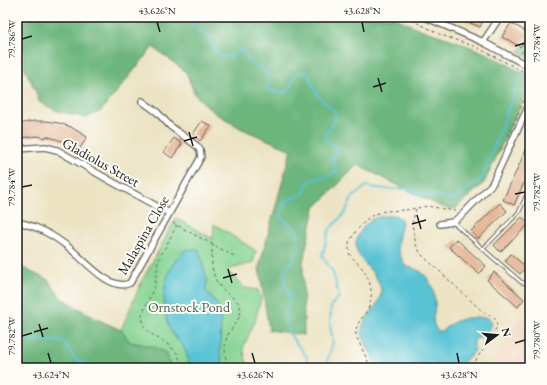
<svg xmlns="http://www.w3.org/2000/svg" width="547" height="385" font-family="'EB Garamond',serif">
	<rect width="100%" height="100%" fill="#fdfcf7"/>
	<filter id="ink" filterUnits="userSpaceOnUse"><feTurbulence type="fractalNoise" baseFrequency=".025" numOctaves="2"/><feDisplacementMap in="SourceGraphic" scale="8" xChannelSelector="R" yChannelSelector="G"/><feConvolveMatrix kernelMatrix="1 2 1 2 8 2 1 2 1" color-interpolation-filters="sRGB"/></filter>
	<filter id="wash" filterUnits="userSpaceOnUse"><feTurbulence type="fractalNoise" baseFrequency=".012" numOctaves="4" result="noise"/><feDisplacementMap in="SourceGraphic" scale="16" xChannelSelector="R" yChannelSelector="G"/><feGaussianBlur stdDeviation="0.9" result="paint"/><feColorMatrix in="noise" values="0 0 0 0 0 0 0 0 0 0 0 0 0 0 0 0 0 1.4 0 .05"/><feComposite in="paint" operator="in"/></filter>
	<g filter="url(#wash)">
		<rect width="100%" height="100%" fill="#ece3c3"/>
		<polygon fill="#f2d4be" points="520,316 530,321 530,368 490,368"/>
		<g fill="#85d493" stroke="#507858">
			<polygon points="530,39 530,58 519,52"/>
			<polygon points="176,218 213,239 214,224 256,251 253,263 227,270 245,288 258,290 261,299 255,321 243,348 248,368 171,368 166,353 154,347 130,342 121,330 141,283"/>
		</g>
		<g fill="#6cb67d" stroke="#44694c">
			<polygon points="17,17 393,17 420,29 456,41 488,54 530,77 530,82 524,98 484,183 455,209 442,207 357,165 315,208 303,262 304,335 269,330 259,267 291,150 242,129 215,113 195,95 186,72 153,47 101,111 86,118 57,111 39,102 35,90 25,69 23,51 17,39"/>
			<polygon points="17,263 21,267 48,280 61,298 97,319 121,330 130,342 154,347 166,353 171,368 19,368 17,367"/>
		</g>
		<g fill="#59c3d4" stroke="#3a7078">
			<path d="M395,215l5,3 2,4 -5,23 2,8 7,14c3,0 7,1 9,2 15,5 20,22 20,36 -1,10 -5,18 3,26h4c13,-13 28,-15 46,-13l4,5c-3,13 -8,12 -18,17v12l-16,16h-82c-2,-10 -14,-29 -14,-37 1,-15 21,-27 19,-41 -3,-22 -38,-35 -20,-59 2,-3 5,-7 7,-9 6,-6 19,-6 27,-7z"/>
			<path d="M187,249l12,1 8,30 -1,11 11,13 4,17 -1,31 3,16h-33c-2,-6 -2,-12 -5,-18 -4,-8 -13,-14 -16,-23 -10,-26 -6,-61 18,-78z"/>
		</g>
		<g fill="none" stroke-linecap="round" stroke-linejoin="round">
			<g stroke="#59c3d4" stroke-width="2">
				<path d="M191,17l2,8 13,8 5,6 4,12 8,6 9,-1 10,-6 12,15 13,8 2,8 -2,9 12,3 10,-3 8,-17 10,-1c4,8 7,19 13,26 5,7 16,9 15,19 0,10 -9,10 -10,22l13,11 -4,3 -1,8 4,10 -9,5 -15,3 -5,3 -4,11c-16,6 -22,6 -23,25l16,12 2,18 -16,28 8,24c-15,25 1,37 16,57l-1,11"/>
				<polyline points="17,338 64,342 75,359 92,368"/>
				<polyline points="323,368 326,365 333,342 330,325 331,306 339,297 333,272 322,256 329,230 345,213 352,198 366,186 385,189 406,189 419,193 444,197 453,200 483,177 520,77"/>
			</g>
		</g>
		<g id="blocks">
			<g fill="#e2ae8d">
				<polygon points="456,17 485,17 480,27"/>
				<polygon points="511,23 530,34 520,47 507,39 507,40 502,37"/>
				<polygon points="34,121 46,121 59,123 71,127 87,137 79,150 65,142 46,136 45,138 38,136 20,138 18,124"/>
				<polygon points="202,121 211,126 200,141 193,134"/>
				<polygon points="174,138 182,144 172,158 164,152"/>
				<polygon points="530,141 530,169 514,205 503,200"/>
				<polygon points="500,203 507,211 478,239 471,231"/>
				<polygon points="522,217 529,224 500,252 494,245"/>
				<polygon points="456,239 486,266 479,274 449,247"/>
				<polygon points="511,254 526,267 520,274 505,261"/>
				<polygon points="494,272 524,299 518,307 487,280"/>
			</g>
		</g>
	</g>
	<g filter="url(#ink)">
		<use href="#blocks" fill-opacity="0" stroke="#656256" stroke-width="1"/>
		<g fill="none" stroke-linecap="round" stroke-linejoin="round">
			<defs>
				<g id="service">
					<polyline points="530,188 519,212 483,249 521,282 525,283 530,282"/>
					<polyline points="453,222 483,249"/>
					<polyline points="530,327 526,333 530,336"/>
				</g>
				<g id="minor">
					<polyline points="425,17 483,42 530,67"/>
					<polyline points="483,42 500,17"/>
					<polyline points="17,149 45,147 57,150 109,180 169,213"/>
					<path d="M17,222c20,4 34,12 50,24 14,10 43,47 63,37l71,-126 -1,-7 -3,-4 -27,-20 -13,-14 -15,-11"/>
					<polyline points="440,224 453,222 463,214 492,184 530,103"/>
				</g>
			</defs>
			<use href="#service" stroke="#656256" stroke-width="4.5"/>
			<use href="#minor" stroke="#656256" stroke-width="8"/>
			<g stroke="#656256" stroke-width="1" stroke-dasharray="3 3" stroke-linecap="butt">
				<polyline points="406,17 441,35 476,47 530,75"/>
				<polyline points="521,53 530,43"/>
				<polyline points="508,136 530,87"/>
				<polyline points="416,209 412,224 416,245 421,254 483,312 493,317 496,320 497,327 476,360 466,368"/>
				<polyline points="173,223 234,256"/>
				<polyline points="177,225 158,261 155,285 142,315 144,327 150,333 170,346 177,353 183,368"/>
				<path d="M213,244c-3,19 -2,38 15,50 5,4 11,7 12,13 3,11 -8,19 -12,28 -5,10 -3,22 0,33"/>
				<path d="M371,368l-15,-32c-1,-12 5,-16 11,-25 7,-12 5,-28 -3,-40 -3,-6 -10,-11 -14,-16l-1,-3v-10l7,-11 12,-13 7,-4 10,-3 21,-1 22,-4 26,5 4,-1"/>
				<polyline points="470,368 472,364"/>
			</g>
			<use href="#service" stroke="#fff" stroke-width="2.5"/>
			<use href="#minor" stroke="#fff" stroke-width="5.5"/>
		</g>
	</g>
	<path fill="none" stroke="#1c1c1c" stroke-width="1.5" d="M157,22l3,10M362,22l2,10M22,39l10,-3M515,46l10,-3M378,78l4,14M373,87l13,-4M189,132l4,14M184,141l13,-4M22,187l10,-2M515,194l10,-2M417,215l4,14M412,224l14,-4M228,269l4,14M223,278l14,-4M39,324l4,13M34,332l14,-4M22,336l10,-3M515,343l10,-3M48,353l3,10M252,353l3,10M457,353l2,10"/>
	<g text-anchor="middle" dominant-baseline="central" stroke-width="4" stroke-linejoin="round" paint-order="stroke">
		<g font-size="14" fill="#1c1c1c" stroke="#fdfcf7">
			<text transform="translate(101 162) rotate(29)">Gladiolus Street</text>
			<text transform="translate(143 235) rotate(-60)">Malaspina Close</text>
		</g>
		<g font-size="14" fill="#415c46" stroke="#fdfcf7">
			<text x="189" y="307">Ornstock Pond</text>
		</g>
	</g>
	<rect width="547" height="385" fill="none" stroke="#fdfcf7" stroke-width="44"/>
	<g transform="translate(497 335) rotate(74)" stroke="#fdfcf7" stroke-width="3" paint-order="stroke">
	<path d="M0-3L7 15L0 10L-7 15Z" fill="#1c1c1c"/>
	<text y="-6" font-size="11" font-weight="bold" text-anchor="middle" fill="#1c1c1c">N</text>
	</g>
	<rect x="22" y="22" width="503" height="341" fill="none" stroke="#1c1c1c" stroke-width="1.5"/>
	<g font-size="10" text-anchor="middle" fill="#1c1c1c">
		<text x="157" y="14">43.626°N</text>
		<text x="362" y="14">43.628°N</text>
		<text transform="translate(11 39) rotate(-90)" y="4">79.786°W</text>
		<text transform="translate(536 43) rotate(-90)" y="4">79.784°W</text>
		<text transform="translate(11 187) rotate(-90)" y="4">79.784°W</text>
		<text transform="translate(536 192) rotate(-90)" y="4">79.782°W</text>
		<text transform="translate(11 336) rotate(-90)" y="4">79.782°W</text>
		<text transform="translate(536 340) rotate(-90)" y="4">79.780°W</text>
		<text x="51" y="378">43.624°N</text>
		<text x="255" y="378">43.626°N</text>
		<text x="459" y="378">43.628°N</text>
	</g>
</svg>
